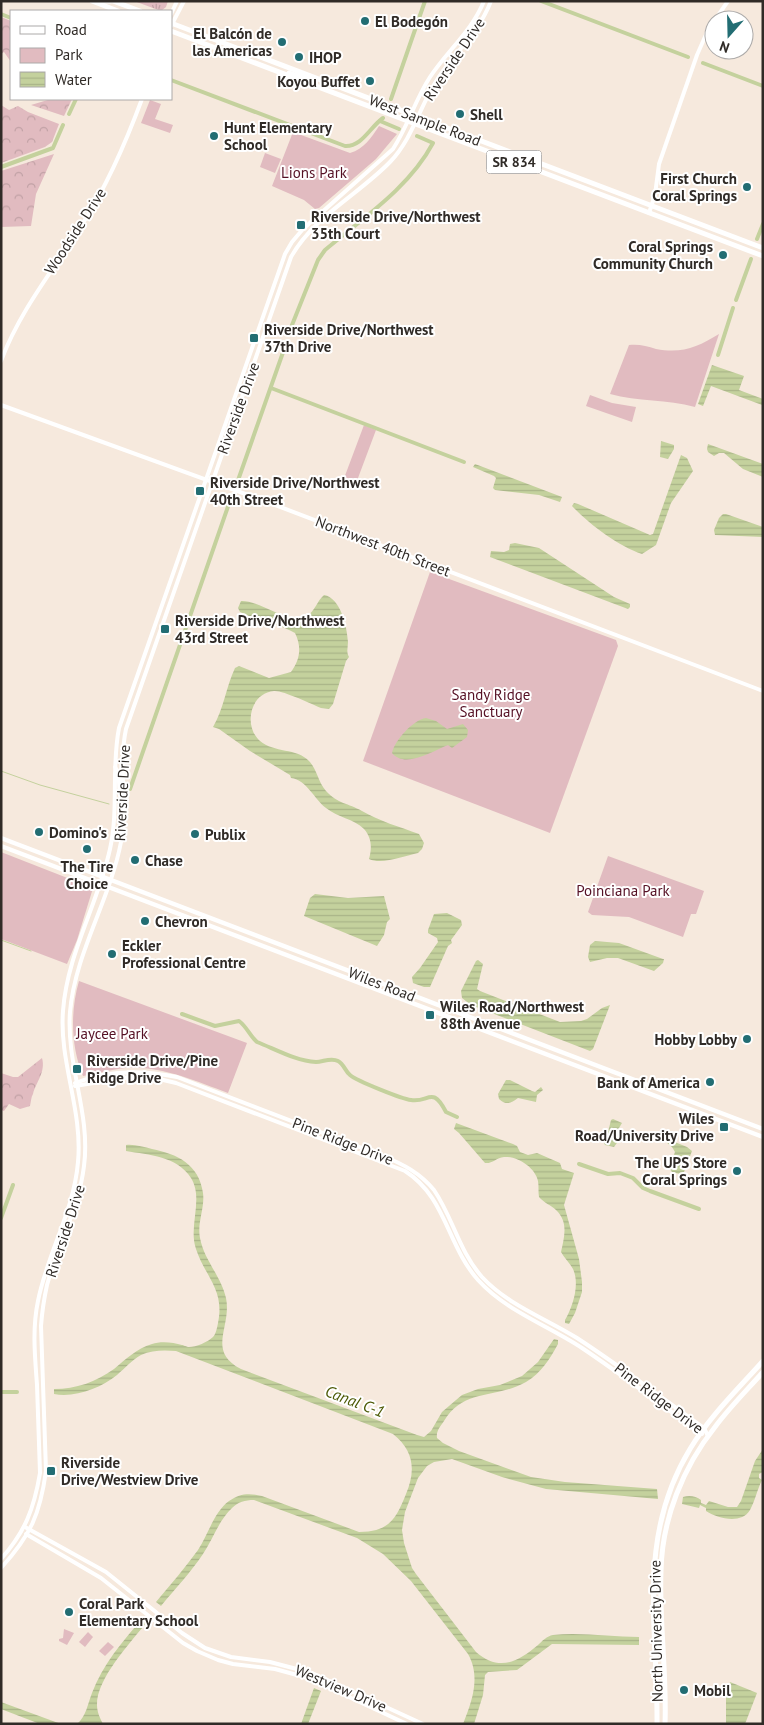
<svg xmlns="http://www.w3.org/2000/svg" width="764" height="1725" font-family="'PT Sans',sans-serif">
	<defs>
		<pattern id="grass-tufts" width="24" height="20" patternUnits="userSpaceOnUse" patternTransform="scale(1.25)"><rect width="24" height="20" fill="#e1bbc0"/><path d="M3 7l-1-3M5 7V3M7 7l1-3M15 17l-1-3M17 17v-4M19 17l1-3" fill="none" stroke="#c1a1a5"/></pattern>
		<pattern id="forest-crowns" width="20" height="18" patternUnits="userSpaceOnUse" patternTransform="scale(1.25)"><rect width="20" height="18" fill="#e1bbc0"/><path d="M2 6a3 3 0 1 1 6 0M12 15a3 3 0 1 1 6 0" fill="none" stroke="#c1a1a5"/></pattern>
		<pattern id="water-rules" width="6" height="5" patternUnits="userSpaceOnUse" patternTransform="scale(1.25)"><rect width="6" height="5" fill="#c4d19d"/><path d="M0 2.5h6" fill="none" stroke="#a9b487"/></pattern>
	</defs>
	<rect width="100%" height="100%" fill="#f6e9dd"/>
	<polygon fill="url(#grass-tufts)" points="134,1 168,1 166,7 161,11"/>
	<g fill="url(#forest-crowns)">
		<polygon points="1,17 11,21 11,62 4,52 1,54"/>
		<polygon points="51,99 72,99 64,116 31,105"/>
		<polygon points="1,105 9,110 18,106 28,112 59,124 52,142 45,147 1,163"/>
		<polygon points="54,154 36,194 31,226 1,227 1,171"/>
		<path d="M42,1058c4,14 -6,24 -9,36 -2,3 -2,8 -3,12l-10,3 -11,-5 -5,7 -3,-1v-37l12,4h5z"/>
	</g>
	<g fill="#e1bbc0">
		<polygon points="150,100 161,104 155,119 173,125 170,133 141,123"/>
		<path d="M379,126l18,8 -21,25 -57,49 -4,1 -11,-9 -32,-14 21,-54 57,21c14,-4 21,-15 29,-27z"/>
		<polygon points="265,153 281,159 275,173 260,167"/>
		<path d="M719,334l-24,73c-28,-8 -57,-5 -85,-13l19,-49c10,-1 18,1 27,4 26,5 42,-2 63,-15z"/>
		<polygon points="590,395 612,403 636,407 632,422 586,406"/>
		<polygon points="364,425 376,430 355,486 343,481"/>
		<polygon points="430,572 616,640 618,646 550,833 363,761"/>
		<polygon points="1,852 93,888 77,940 67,964 1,939"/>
		<polygon points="608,856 704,891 696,914 691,914 683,937 629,917 592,915 588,912"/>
		<path d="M79,981l168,62 -19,50c-33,-12 -66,-27 -102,-25 -14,1 -29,6 -43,8 -12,-29 -13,-64 -4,-95z"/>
		<polygon points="64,1629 74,1633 67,1645 59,1641 59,1639 63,1638"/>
		<polygon points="88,1632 93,1637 85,1647 79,1642"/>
		<polygon points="108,1642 114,1647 105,1656 99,1651"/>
	</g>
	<g fill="url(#water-rules)">
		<polygon points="712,365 744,376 739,390 763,399 762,405 711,386 703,406 698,404"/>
		<polygon points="661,441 674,445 674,449 668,459 660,457"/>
		<polygon points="708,444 763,464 763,477 743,469 724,453 719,453 714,456 708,452 707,449"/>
		<path d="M681,455l6,3 6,13 -22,32 -15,42 -14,9c-24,-8 -53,-30 -70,-48l2,-3 4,1 72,31 3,-1z"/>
		<polygon points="475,464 562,497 560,502 539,495 495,490 493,488 496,478 494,476 473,467"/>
		<polygon points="723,514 726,514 763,527 763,537 715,535 714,530 719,518"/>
		<polygon points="515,543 539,548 614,597 630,604 630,607 628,609 490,557 491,551 504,552 509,550 510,544"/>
		<path d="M324,595c17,3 23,32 24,47 0,5 -2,10 1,15l-3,4 -13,43 -4,5 -8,-1c-9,-4 -39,-18 -47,-17 -24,2 -31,35 -14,50 14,12 37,7 49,20 8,8 9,21 17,30 12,13 22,12 36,20 17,10 38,16 57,23l5,9 -2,6 -4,4c-14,3 -36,12 -49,6 3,-11 3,-21 -5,-30 -10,-10 -27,-12 -38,-21 -12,-9 -19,-28 -35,-30l-1,-3 -40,-24 -31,-22 -6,-2c11,-19 13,-40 22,-59l4,-2 30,12 22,-6c9,-12 11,-25 4,-39 -17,-10 -37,-12 -55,-21l-2,-4 3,-7c19,-1 51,26 66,15 8,-5 10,-15 17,-21z"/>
		<path d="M426,718l10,3 11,8 16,-5 5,6 -1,7 -15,11 -4,-3c-15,6 -43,24 -56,8 3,-13 21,-33 34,-35z"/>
		<polygon points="315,894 348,898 384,896 390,919 387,922 384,935 377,946 304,916 310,898"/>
		<polygon points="447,913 461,920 462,925 451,940 452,943 448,946 430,987 424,987 413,983 412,977 420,968 438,942 437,938 428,933 428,930 434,914"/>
		<polygon points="595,941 619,943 663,959 664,959 663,963 654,971 618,958 607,958 590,962 588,957 590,945"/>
		<polygon points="478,960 483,964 477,989 480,991 560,1022 581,1021 587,1019 602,1008 610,1005 593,1049 590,1051 471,1005 462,998 461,991 476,961"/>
		<path d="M506,1080h4l22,11 3,1 6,-5 2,3 -6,5 -1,7 -18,-4c-7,5 -11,8 -19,1l-1,-5z"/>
		<polygon points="613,1119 622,1123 619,1128 624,1135 635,1136 635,1138 626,1140 619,1140 614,1147 605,1145 603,1141 608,1132 611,1120"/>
		<path d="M456,1123l57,21 4,2 3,6 8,3 9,-2 23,10 2,6 12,4 -10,32 15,54 3,23v10l-7,21 -6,11 -4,-1v-3c8,-14 15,-36 8,-51 -3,-6 -9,-11 -12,-17 3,-14 8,-30 -5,-42 -5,-5 -12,-7 -17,-13 -1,-5 0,-11 -1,-16 -3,-14 -21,-25 -34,-24 -8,1 -12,7 -19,6l-26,-30 -5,-4z"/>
		<polygon points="670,1140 687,1147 692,1151 684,1172 680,1174 672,1172 669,1168 675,1152 672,1147 666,1142"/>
		<path d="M126,1145c8,-1 18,2 26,4 25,5 47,15 51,44 2,15 -6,30 -3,45 4,22 21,38 26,60 6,29 -20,53 15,71l176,66 7,2 7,-6 11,-19 14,-12 6,-5 16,-6 22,-4 22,-9 16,-14 16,-23 4,1v4c-8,15 -17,29 -32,38 -30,17 -62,6 -82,39 -4,6 -8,10 -7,17l6,5 16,8 72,26 34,5 92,7 1,10 -112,-10 -44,-12 -50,-18 -18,3 -7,4 -9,12 -13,34 -3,18 2,13 8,25 4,6 60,78c23,20 42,10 62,-7 4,-4 9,-9 15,-10 27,-3 59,2 86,2v8l-87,-1 -35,26 -29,2 -3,3 -2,20 -9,29h-11c9,-23 18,-47 5,-70l-57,-73 -28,-27 -26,-16 -103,-38c-9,0 -16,2 -22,8 -13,12 -19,31 -29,46 -12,18 -28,35 -42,52l-5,-4c14,-17 29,-34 42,-52 10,-15 16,-38 31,-49 11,-8 21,-8 33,-5l97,36c30,0 37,-13 47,-38 10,-24 8,-43 -13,-60l-217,-83c-12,-1 -24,-1 -35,4 -9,5 -16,13 -24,20 -16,13 -42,23 -63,19v-5c22,0 42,-7 60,-20 12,-10 22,-20 38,-25 8,-3 21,-2 30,1 1,0 5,2 7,2 7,0 19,-5 24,-10 3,-3 4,-9 5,-14 7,-34 -13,-46 -22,-74 -8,-23 8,-50 -5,-71 -14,-22 -42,-23 -65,-27z"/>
		<path d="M763,1449v23l-4,2v4l3,2c-5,10 -7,21 -12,30 -9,15 -33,8 -44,1v-3l-6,-3 -1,3 -17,-4 1,-7c6,-2 13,-1 18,3v3l5,2 3,-4 19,6h9l4,-6 14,-40z"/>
		<path d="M142,1619l5,3c-16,20 -51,57 -50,83 0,7 3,13 6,19h-26c9,-7 11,-21 15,-31 11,-29 30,-51 50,-74z"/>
		<polygon points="730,1682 757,1693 745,1724 726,1724 726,1698"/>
		<polygon points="314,1688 321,1691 308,1724 301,1724"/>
		<polygon points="1,1702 61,1724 40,1724 1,1709"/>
	</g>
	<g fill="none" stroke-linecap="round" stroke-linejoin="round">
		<g stroke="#c4d19d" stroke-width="1">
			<polyline points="1,771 40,785 109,804"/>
			<polyline points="1,940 31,951"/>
		</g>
		<g stroke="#c4d19d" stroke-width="4">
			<polyline points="541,1 688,57"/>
			<polyline points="1,14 11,18"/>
			<polyline points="703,63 763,86"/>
			<path d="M171,80l174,66c17,1 25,-19 38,-28"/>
			<polyline points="391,99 425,1"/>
			<polyline points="69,114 76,99"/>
			<polyline points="380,121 399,129"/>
			<polyline points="1,167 53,148 63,125"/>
			<polyline points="757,239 763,224"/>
			<polyline points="736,300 751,259"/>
			<path d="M290,330l28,-70 7,-10c38,-32 84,-62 108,-107l-16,-7"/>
			<polyline points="718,355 733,308"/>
			<polyline points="271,388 464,462"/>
			<polyline points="236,486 287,341"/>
			<polyline points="130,789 232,495"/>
			<path d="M182,1014l33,12 24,-5c8,6 11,15 18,21 18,7 39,19 59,20 7,0 15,-5 22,-1 6,3 7,10 12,14 7,6 52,24 61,25 18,3 21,-15 35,12l11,5"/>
			<polyline points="579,1164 608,1174 620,1173 633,1178 643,1188 650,1191 699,1209"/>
			<polyline points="1,1218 13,1185"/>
			<polyline points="1,1392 17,1392"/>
		</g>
		<g stroke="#fff" stroke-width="4">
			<polyline points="171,14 177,1"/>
			<polyline points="171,26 184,1"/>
			<polyline points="649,213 655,195 659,164 697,55 708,30 728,1"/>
			<path d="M1,361c19,-51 53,-92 82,-138 25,-39 43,-81 59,-124"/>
			<polyline points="1,405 262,500 763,691"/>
			<path d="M115,767c7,9 2,21 6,31"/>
			<path d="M75,1083c32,-13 68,-13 102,-6l206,79c20,8 37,17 51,34 19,28 25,61 48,87 26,28 63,41 95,61 43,28 85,60 127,90l4,8"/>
			<path d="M75,1086l55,-9 29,2 17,4 229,88c41,26 42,74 73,109 28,31 69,45 104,68 27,18 54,38 80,57 13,9 26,21 40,29"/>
			<polyline points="25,1527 106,1572 182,1633 205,1648 231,1657 270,1662 312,1673 423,1724"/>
			<polyline points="26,1534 101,1578 183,1643 197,1651 218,1660 233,1664 275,1669 308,1678 407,1724"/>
			<path d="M1,1559c24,-27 33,-50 39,-86 -1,-29 -2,-58 -3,-88 -2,-28 -5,-56 1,-84 9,-47 36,-90 40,-139 5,-51 -19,-100 -15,-151 4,-57 35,-107 47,-162 9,-40 1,-81 9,-121l166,-474 7,-12 11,-13 90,-80c15,-23 22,-49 37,-72 17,-26 42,-46 54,-76"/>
			<path d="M1,1568c30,-33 39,-54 45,-97l-5,-145c1,-14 3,-27 6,-41 11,-40 32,-77 37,-119 7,-52 -18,-101 -14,-154 5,-59 40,-112 51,-170 7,-37 -3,-75 5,-113l165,-472c23,-41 67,-62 99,-95 22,-23 29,-53 45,-79 18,-30 43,-48 56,-82"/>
		</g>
		<g stroke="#fff" stroke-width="4.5">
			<polyline points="1,838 763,1129"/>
			<polyline points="1,846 763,1137"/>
		</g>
		<g stroke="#fff" stroke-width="5">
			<polyline points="92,1 118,11"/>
			<polyline points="104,1 111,1"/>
			<polyline points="113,1 140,11"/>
			<polyline points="171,23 763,248"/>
			<polyline points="171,31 763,256"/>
			<polyline points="289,73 304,78 310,76"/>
			<path d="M657,1724c1,-98 -21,-186 33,-275 20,-33 48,-60 73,-88"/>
			<path d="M665,1724c2,-51 -6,-102 -4,-153 1,-52 22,-104 54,-144 14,-19 32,-37 48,-55"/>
		</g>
	</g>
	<g fill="#226d73" stroke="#fff" stroke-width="2">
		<circle cx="365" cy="21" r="5"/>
		<circle cx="282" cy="42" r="5"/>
		<circle cx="299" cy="57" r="5"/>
		<circle cx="370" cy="81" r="5"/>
		<circle cx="460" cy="114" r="5"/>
		<circle cx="214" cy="136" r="5"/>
		<circle cx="747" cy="187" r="5"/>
		<rect x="296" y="220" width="10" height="10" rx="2.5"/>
		<circle cx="723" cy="255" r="5"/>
		<rect x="249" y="333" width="10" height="10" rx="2.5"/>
		<rect x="195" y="486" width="10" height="10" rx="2.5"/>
		<rect x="160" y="624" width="10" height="10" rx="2.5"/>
		<circle cx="39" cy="832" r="5"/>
		<circle cx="195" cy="834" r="5"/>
		<circle cx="87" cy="849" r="5"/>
		<circle cx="135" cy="860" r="5"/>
		<circle cx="145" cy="921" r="5"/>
		<circle cx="112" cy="954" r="5"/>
		<rect x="425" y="1010" width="10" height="10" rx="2.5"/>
		<circle cx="747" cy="1039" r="5"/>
		<rect x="72" y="1064" width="10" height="10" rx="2.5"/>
		<circle cx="710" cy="1082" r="5"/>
		<rect x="719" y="1122" width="10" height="10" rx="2.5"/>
		<circle cx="737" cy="1171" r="5"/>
		<rect x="46" y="1466" width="10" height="10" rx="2.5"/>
		<circle cx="69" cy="1612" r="5"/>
		<circle cx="684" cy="1690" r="5"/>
	</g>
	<g text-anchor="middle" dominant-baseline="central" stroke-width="4" stroke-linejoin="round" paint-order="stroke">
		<rect fill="#fff" stroke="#6e6b68" stroke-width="1" x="486.5" y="150.5" width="55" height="23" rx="4"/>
		<g font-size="14" font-weight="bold" fill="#302b27">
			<text x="514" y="162">SR 834</text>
		</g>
		<g font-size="15" font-weight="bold" fill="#302b27" stroke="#fff" text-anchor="start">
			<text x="375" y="21">El Bodegón</text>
			<text x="272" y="33" text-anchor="end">El Balcón de<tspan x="272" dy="17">las Americas</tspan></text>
			<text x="309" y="57">IHOP</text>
			<text x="360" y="81" text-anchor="end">Koyou Buffet</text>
			<text x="470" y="114">Shell</text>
			<text x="224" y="127">Hunt Elementary<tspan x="224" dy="17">School</tspan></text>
			<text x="737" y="178" text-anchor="end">First Church<tspan x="737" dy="17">Coral Springs</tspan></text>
			<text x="311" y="216">Riverside Drive/Northwest<tspan x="311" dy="17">35th Court</tspan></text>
			<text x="713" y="246" text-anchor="end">Coral Springs<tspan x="713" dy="17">Community Church</tspan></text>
			<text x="264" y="329">Riverside Drive/Northwest<tspan x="264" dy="17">37th Drive</tspan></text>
			<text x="210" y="482">Riverside Drive/Northwest<tspan x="210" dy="17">40th Street</tspan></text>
			<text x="175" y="620">Riverside Drive/Northwest<tspan x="175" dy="17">43rd Street</tspan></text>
			<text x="49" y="832">Domino's</text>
			<text x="205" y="834">Publix</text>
			<text x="145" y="860">Chase</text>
			<text x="87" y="866" text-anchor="middle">The Tire<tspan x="87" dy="17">Choice</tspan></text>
			<text x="155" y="921">Chevron</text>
			<text x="122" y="945">Eckler<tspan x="122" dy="17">Professional Centre</tspan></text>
			<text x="440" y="1006">Wiles Road/Northwest<tspan x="440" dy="17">88th Avenue</tspan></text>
			<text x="737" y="1039" text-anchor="end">Hobby Lobby</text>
			<text x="87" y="1060">Riverside Drive/Pine<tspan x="87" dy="17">Ridge Drive</tspan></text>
			<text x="700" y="1082" text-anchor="end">Bank of America</text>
			<text x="714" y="1118" text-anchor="end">Wiles<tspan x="714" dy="17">Road/University Drive</tspan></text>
			<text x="727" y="1162" text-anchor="end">The UPS Store<tspan x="727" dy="17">Coral Springs</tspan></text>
			<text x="61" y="1462">Riverside<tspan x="61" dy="17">Drive/Westview Drive</tspan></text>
			<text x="79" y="1603">Coral Park<tspan x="79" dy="17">Elementary School</tspan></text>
			<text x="694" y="1690">Mobil</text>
		</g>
		<g font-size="15" fill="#302b27" stroke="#fff">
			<text transform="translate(454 59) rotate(-56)">Riverside Drive</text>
			<text transform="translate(425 120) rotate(21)">West Sample Road</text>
			<text transform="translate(75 231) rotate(-57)">Woodside Drive</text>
			<text transform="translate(238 408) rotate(-70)">Riverside Drive</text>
			<text transform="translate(383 546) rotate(21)">Northwest 40th Street</text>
			<text transform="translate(122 793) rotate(-87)">Riverside Drive</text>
			<text transform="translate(382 984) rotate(21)">Wiles Road</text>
			<text transform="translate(343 1141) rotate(21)">Pine Ridge Drive</text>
			<text transform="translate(65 1231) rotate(-72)">Riverside Drive</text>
			<text transform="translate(659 1398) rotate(37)">Pine Ridge Drive</text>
			<text transform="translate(656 1631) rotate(-91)">North University Drive</text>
			<text transform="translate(341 1688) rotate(23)">Westview Drive</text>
		</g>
		<g font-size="15" fill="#551024" stroke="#fff">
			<text x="314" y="172">Lions Park</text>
			<text x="491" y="694">Sandy Ridge<tspan x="491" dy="17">Sanctuary</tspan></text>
			<text x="623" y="890">Poinciana Park</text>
			<text x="112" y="1033">Jaycee Park</text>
		</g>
		<g font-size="16" font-style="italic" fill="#4d5a06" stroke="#fff">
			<text transform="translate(355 1401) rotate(21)">Canal C-1</text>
		</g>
	</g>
	<rect width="764" height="1725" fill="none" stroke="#302b27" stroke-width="5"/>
	<rect x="10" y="10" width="162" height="90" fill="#ffffff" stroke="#acaaa9"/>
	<rect x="20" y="26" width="25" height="8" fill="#ffffff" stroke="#acaaa9"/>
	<text x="55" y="35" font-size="15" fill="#302b27">Road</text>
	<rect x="20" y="48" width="25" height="15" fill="#e1bbc0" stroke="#acaaa9"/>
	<text x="55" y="60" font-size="15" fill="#302b27">Park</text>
	<rect x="20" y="72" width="25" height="15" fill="url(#water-rules)" stroke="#acaaa9"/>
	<text x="55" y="85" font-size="15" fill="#302b27">Water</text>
	<g transform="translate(729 35) rotate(200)"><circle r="24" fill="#ffffff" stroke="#acaaa9"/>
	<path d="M0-4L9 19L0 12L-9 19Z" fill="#226d73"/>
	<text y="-8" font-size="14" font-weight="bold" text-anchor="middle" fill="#302b27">N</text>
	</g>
</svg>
